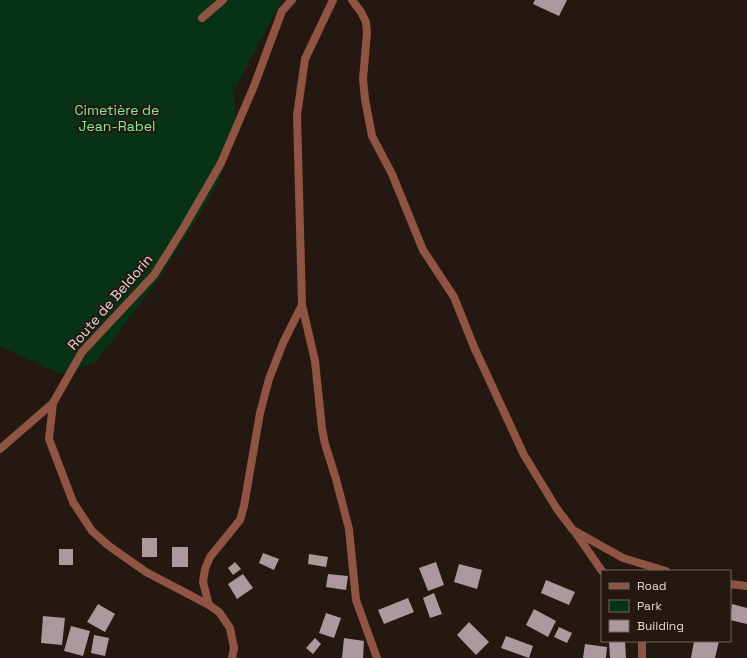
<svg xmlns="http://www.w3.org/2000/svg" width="747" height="658" font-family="'Space Grotesk',sans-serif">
	<rect width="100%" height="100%" fill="#251810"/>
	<polygon fill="#083215" points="0,0 282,0 234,91 236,127 219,181 200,214 153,287 95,363 60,374 0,346"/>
	<g fill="#ac989d">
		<polygon points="535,0 567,0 559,16 533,4"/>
		<rect x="142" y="538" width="15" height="19"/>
		<rect x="172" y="547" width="16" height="20"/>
		<rect x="59" y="549" width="14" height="16"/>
		<polygon points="263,553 279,559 274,570 259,563"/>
		<polygon points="309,554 328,557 326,567 308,564"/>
		<polygon points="235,562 241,569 233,575 228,568"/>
		<polygon points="436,562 444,585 428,591 419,568"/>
		<polygon points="459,564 482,570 477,589 454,582"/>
		<polygon points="243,574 253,588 237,599 228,584"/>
		<polygon points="328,574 348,576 346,590 326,587"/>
		<polygon points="546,580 575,592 569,605 541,593"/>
		<polygon points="434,593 442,614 430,618 423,598"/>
		<polygon points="408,598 414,612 384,624 378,610"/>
		<polygon points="98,604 115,614 105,632 87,622"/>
		<polygon points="732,604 747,608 747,624 730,620"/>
		<polygon points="534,609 556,621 548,637 526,625"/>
		<polygon points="326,613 341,618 334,638 319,633"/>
		<polygon points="43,616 65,618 62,645 41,643"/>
		<polygon points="469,622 489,642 476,655 457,635"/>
		<polygon points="71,626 90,631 83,656 64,651"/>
		<polygon points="559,627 572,633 567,643 554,637"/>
		<polygon points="94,635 109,638 105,656 91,653"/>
		<polygon points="506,636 533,646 529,658 501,648"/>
		<polygon points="315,638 321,644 313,654 306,648"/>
		<polygon points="344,638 364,641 363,658 342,658"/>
		<polygon points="609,641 625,641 626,658 610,658"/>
		<polygon points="694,641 719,641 715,658 691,658"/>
		<polygon points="585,644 607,647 606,658 583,658"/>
	</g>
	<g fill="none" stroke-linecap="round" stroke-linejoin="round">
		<g stroke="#8f5443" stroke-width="8">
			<polyline points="352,0 361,12 366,22 367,33 363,79 365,99 372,136 392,174 423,250 454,297 474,347 524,455 557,509 573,530 623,558 666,571"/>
			<polyline points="202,18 223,0"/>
			<polyline points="302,305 315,361 322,429 325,444 336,479 349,529 356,600 377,658"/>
			<polyline points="0,449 53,403"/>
			<polyline points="575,532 602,571"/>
			<polyline points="730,584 747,586"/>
			<polyline points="209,605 203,582 205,569 210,557 240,520 244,506 260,413 269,379 283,343 302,305 297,115 305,59 333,0"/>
			<polyline points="642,641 642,658"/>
			<polyline points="232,658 234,648 230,628 219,612 209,605 146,572 109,546 92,531 73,502 49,439 53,403 82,352 154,275 184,227 221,163 254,86 282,11 292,0"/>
		</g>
	</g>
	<g text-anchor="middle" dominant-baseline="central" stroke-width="4" stroke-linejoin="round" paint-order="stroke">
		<g font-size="14" fill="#7eed97" stroke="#251810">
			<text x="117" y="110">Cimetière de<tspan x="117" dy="16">Jean-Rabel</tspan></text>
		</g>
		<g font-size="14" fill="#e1d7d2" stroke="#251810">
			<text transform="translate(110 302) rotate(-49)">Route de Beldorin</text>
		</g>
	</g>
	<rect x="601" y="570" width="130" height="72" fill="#251810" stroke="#70645e"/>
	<rect x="609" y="583" width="20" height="6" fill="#8f5443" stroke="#70645e"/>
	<text x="637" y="590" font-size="12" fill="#e1d7d2">Road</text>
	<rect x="609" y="600" width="20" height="12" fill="#083215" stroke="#70645e"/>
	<text x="637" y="610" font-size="12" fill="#e1d7d2">Park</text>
	<rect x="609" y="620" width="20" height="12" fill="#ac989d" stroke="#70645e"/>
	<text x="637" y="630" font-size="12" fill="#e1d7d2">Building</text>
</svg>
